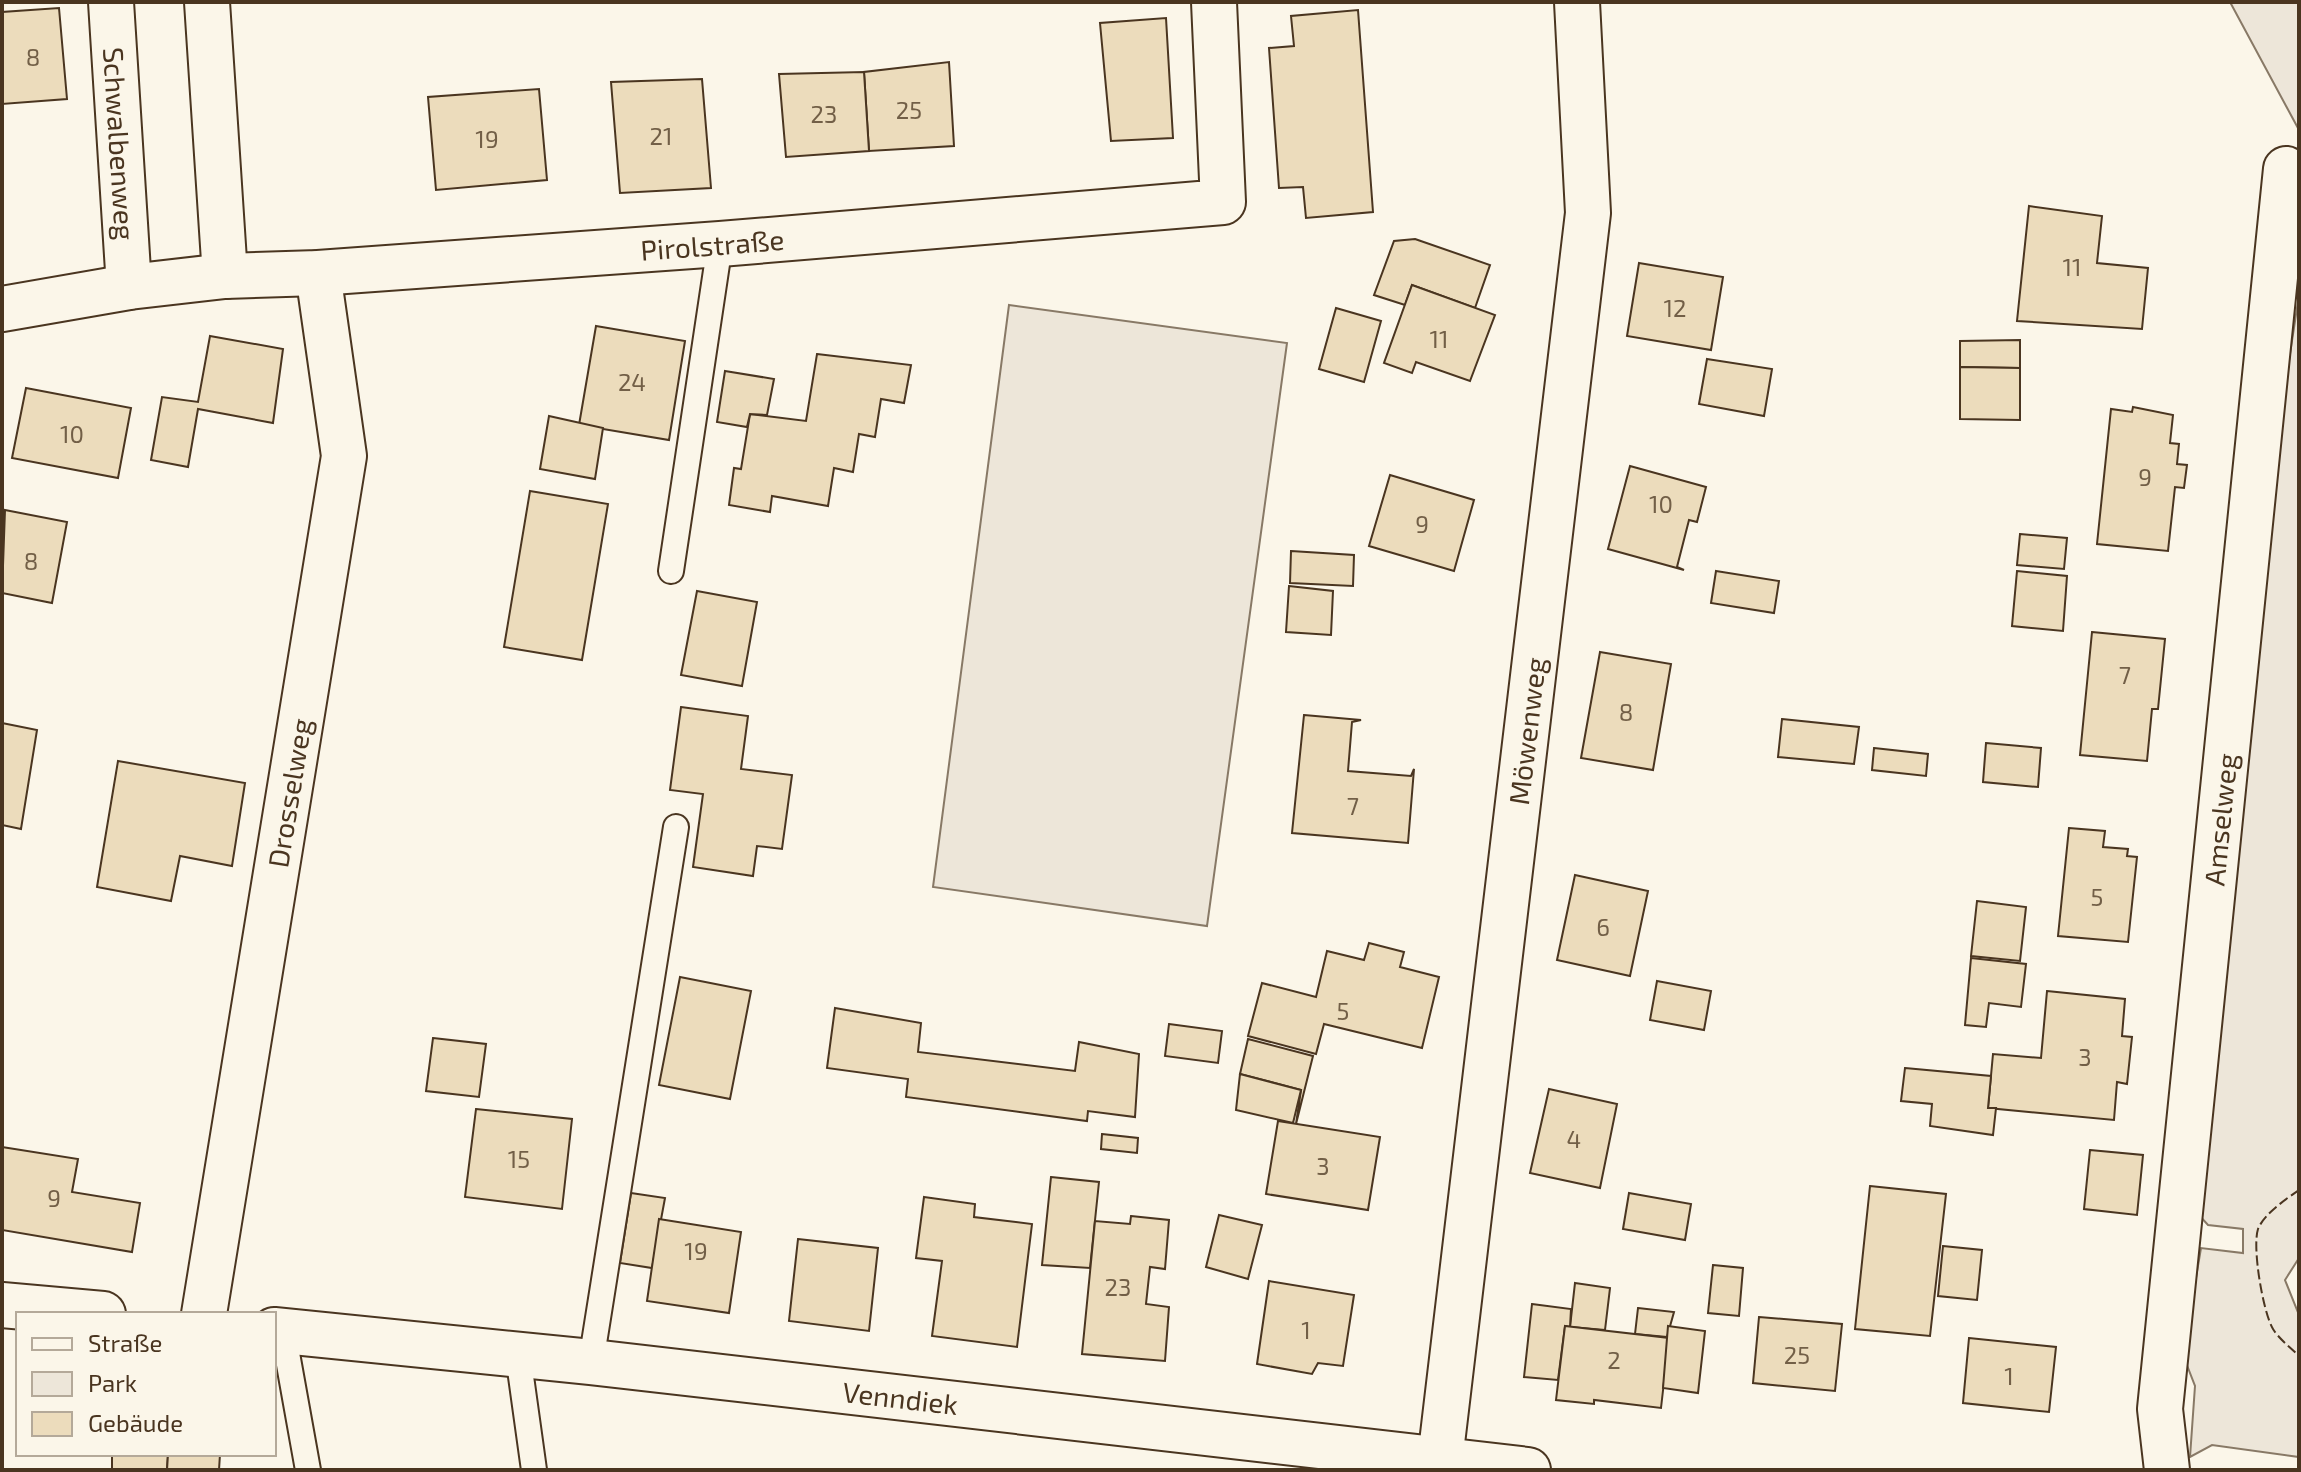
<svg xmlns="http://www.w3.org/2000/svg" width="2301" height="1472" font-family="'Exo 2',sans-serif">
	<rect width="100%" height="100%" fill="#fbf6e9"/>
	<g fill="#ede6d9" stroke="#887966" stroke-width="2">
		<polygon points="2230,2 2299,2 2299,130"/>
		<polygon points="2299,295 2299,1258 2285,1280 2299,1315 2299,1457 2212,1445 2190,1457 2195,1386 2183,1355 2201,1248 2243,1253 2243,1229 2208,1225 2198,1214 2284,393"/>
		<polygon points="1009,305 1287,343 1207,926 933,887"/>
	</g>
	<g fill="#ecdcbc" stroke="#4a3520" stroke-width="2">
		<polygon points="59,8 67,99 2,104 2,12"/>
		<polygon points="1358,10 1373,212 1306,218 1303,187 1279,188 1269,48 1294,46 1291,16"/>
		<polygon points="1166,18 1173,138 1111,141 1100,23"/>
		<polygon points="949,62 954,146 869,151 864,72"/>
		<polygon points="864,72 869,151 786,157 779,74"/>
		<polygon points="702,79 711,188 620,193 611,82"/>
		<polygon points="539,89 547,180 436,190 428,97"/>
		<polygon points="2029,206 2102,216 2097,263 2148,268 2142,329 2017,321"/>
		<polygon points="1415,239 1490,265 1475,308 1412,285 1405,305 1374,295 1394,241"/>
		<polygon points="1639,263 1723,277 1711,350 1627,336"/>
		<polygon points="1412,285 1495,315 1470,381 1416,362 1412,373 1384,363"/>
		<polygon points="1336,308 1381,321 1364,382 1319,369"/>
		<polygon points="596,326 685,341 669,440 579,425"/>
		<polygon points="210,336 283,349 273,423 198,409 188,467 151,460 162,397 198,402"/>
		<polygon points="2020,340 2020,368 1960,367 1960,341"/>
		<polygon points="817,354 911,365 904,403 881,399 875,437 859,434 853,472 834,468 828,506 772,496 770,512 729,505 734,468 741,469 750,414 806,421"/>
		<polygon points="1707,359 1772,369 1764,416 1699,404"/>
		<polygon points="1960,367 2020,368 2020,420 1960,419"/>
		<polygon points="725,371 774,379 767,415 750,414 747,427 717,422"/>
		<polygon points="26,388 131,408 118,478 12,458"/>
		<polygon points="2133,407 2173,415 2170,443 2179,444 2177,464 2187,465 2184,488 2175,487 2168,551 2097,544 2111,409 2132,412"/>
		<polygon points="549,416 603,428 595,479 540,469"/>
		<polygon points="1630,466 1706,487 1697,522 1689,520 1677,567 1684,570 1608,549"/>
		<polygon points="1390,475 1474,500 1454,571 1369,546"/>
		<polygon points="530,491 608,504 582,660 504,647"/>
		<polygon points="5,510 67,522 52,603 2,593"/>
		<polygon points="2020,534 2067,538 2064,569 2017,565"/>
		<polygon points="1291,551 1354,555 1353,586 1290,583"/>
		<polygon points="1716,571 1779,581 1774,613 1711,603"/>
		<polygon points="2017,571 2067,576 2063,631 2012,626"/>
		<polygon points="1289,586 1333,591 1331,635 1286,632"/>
		<polygon points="697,591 757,602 742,686 681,675"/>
		<polygon points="2092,632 2165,639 2158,709 2152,709 2147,761 2080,755"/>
		<polygon points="1600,652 1671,664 1653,770 1581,758"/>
		<polygon points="681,707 748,716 741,769 792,775 782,849 757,846 753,876 693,867 703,794 670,790"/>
		<polygon points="1304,715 1361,720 1352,722 1348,771 1411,776 1414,769 1408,843 1292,833"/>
		<polygon points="1782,719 1859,727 1854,764 1778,757"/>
		<polygon points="2,723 37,730 21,829 2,825"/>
		<polygon points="1986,743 2041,748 2038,787 1983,782"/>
		<polygon points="1874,748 1928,754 1926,776 1872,770"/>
		<polygon points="118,761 245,783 232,866 180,856 171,901 97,887"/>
		<polygon points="2069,828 2105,831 2103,847 2128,849 2127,856 2137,857 2128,942 2058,936"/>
		<polygon points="1575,875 1648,891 1630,976 1557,960"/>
		<polygon points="1977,901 2026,907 2020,961 1971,956"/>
		<polygon points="1369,943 1404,952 1400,967 1439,977 1422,1048 1324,1024 1316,1054 1248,1036 1262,983 1316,997 1327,951 1364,960"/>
		<polygon points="1971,958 2026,964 2021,1007 1989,1003 1986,1027 1965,1025"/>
		<polygon points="680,977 751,991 730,1099 659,1085"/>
		<polygon points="1657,981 1711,991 1704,1030 1650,1020"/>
		<polygon points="2047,991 2125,999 2122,1036 2132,1037 2127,1084 2117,1082 2114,1120 1988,1108 1993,1054 2041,1058"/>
		<polygon points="835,1008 921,1023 918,1052 1075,1071 1079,1042 1139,1054 1135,1117 1088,1111 1087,1121 906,1097 908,1079 827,1068"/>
		<polygon points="1169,1024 1222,1031 1218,1063 1165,1056"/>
		<polygon points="433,1038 486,1044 479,1097 426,1091"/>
		<polygon points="1248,1039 1313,1056 1296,1124 1301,1090 1240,1074"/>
		<polygon points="1905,1068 1991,1076 1988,1108 1996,1108 1993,1135 1930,1126 1932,1104 1901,1101"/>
		<polygon points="1240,1074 1301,1090 1293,1123 1236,1110"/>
		<polygon points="1549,1089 1617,1104 1600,1188 1530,1173"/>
		<polygon points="476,1109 572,1119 562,1209 465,1197"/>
		<polygon points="1278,1121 1380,1137 1368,1210 1266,1194"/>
		<polygon points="1102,1134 1138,1138 1137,1153 1101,1149"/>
		<polygon points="2,1147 78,1159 72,1192 140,1203 132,1252 2,1230"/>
		<polygon points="2090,1150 2143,1155 2137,1215 2084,1209"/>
		<polygon points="1051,1177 1099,1182 1090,1268 1042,1265"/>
		<polygon points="1870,1186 1946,1194 1930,1336 1855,1329"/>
		<polygon points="631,1193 665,1198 652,1268 620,1263"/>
		<polygon points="1629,1193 1691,1204 1685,1240 1623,1229"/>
		<polygon points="924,1197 975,1204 974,1217 1032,1224 1017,1347 932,1336 942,1261 916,1258"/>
		<polygon points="1219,1215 1262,1225 1248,1279 1206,1267"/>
		<polygon points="1131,1216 1169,1220 1165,1269 1150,1267 1146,1304 1169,1307 1165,1361 1082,1354 1095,1221 1130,1224"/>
		<polygon points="659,1219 741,1232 729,1313 647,1301"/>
		<polygon points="798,1239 878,1248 869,1331 789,1321"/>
		<polygon points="1943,1246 1982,1250 1977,1300 1938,1296"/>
		<polygon points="1713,1265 1743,1268 1739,1316 1708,1313"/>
		<polygon points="1269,1281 1354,1295 1343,1366 1318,1363 1312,1374 1257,1364"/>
		<polygon points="1575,1283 1610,1288 1605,1330 1570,1327"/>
		<polygon points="1532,1304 1571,1309 1570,1327 1565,1326 1558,1380 1524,1377"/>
		<polygon points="1638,1308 1674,1312 1667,1337 1635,1334"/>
		<polygon points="1759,1317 1842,1324 1835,1391 1753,1383"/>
		<polygon points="1565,1326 1669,1338 1661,1408 1594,1400 1594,1404 1556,1400"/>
		<polygon points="1668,1326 1705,1331 1698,1393 1663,1388"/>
		<polygon points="1969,1338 2056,1347 2049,1412 1963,1403"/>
		<polygon points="112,1454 168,1454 167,1470 112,1470"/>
		<polygon points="168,1454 220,1454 219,1470 167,1470"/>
	</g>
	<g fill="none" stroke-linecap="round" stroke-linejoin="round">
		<defs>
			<g id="service">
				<polyline points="671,571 720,244"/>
				<polyline points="283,1331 308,1470"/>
				<polyline points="518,1355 534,1470"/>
				<polyline points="591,1362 676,827"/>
			</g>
			<g id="minor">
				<path id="s1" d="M111,2l18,285"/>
				<polyline points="207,2 225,276"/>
				<path id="s2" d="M2,309l127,-22 96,-11 93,-3 402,-29 503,-42 -9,-200"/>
				<polyline points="2,1305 103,1314"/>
				<path id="s3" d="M204,1314l140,-858 -26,-183"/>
				<path id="s4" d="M274,1330l317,32 937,108"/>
				<path id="s5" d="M1440,1460l148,-1247 -11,-211"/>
				<path id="s6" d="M2167,1470l-7,-61 126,-1240"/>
			</g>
		</defs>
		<use href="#service" stroke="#4a3520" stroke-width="28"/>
		<use href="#minor" stroke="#4a3520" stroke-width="48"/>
		<use href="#service" stroke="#fbf6e9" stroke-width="24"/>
		<use href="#minor" stroke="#fbf6e9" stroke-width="44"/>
		<path stroke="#4a3520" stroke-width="2" stroke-dasharray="10 4" stroke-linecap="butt" d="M2299,1190c-13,9 -35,24 -41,39 -6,19 5,83 15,100 6,10 18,19 26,27"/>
	</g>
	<g text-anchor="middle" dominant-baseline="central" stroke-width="6" stroke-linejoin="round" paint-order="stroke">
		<g font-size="24" fill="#725f47">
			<text x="33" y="56">8</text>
			<text x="909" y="109">25</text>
			<text x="824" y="113">23</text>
			<text x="661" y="135">21</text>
			<text x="487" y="138">19</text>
			<text x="2072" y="266">11</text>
			<text x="1675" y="307">12</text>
			<text x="1439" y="338">11</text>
			<text x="632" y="381">24</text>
			<text x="72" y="433">10</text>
			<text x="2145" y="476">9</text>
			<text x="1661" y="503">10</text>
			<text x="1422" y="523">9</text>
			<text x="31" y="560">8</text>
			<text x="2125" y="674">7</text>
			<text x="1626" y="711">8</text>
			<text x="1353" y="805">7</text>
			<text x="2097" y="896">5</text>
			<text x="1603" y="926">6</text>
			<text x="1343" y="1010">5</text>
			<text x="2085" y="1056">3</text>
			<text x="1574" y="1138">4</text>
			<text x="519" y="1158">15</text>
			<text x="1323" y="1165">3</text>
			<text x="54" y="1197">9</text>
			<text x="696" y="1250">19</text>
			<text x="1118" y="1286">23</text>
			<text x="1306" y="1329">1</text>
			<text x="1797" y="1354">25</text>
			<text x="1614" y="1359">2</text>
			<text x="2009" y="1375">1</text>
		</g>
		<g font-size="28" fill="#4a3520" stroke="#fbf6e9">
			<text stroke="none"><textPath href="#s1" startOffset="142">Schwalbenweg</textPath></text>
			<text stroke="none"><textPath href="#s2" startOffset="714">Pirolstraße</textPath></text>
			<text stroke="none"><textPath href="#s5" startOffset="734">Möwenweg</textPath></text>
			<text stroke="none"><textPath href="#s3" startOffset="528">Drosselweg</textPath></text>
			<text stroke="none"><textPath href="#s6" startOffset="654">Amselweg</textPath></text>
			<text stroke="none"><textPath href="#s4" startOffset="630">Venndiek</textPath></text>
		</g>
	</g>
	<rect width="2301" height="1472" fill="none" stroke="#4a3520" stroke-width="8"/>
	<rect x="16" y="1312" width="260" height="144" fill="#fbf6e9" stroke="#b4a999" stroke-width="2"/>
	<rect x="32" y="1338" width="40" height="12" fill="#fbf6e9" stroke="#b4a999" stroke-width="2"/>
	<text x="88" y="1352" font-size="24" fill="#4a3520">Straße</text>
	<rect x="32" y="1372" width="40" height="24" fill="#ede6d9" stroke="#b4a999" stroke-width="2"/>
	<text x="88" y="1392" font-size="24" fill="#4a3520">Park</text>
	<rect x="32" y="1412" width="40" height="24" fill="#ecdcbc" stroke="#b4a999" stroke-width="2"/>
	<text x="88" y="1432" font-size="24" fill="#4a3520">Gebäude</text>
</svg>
